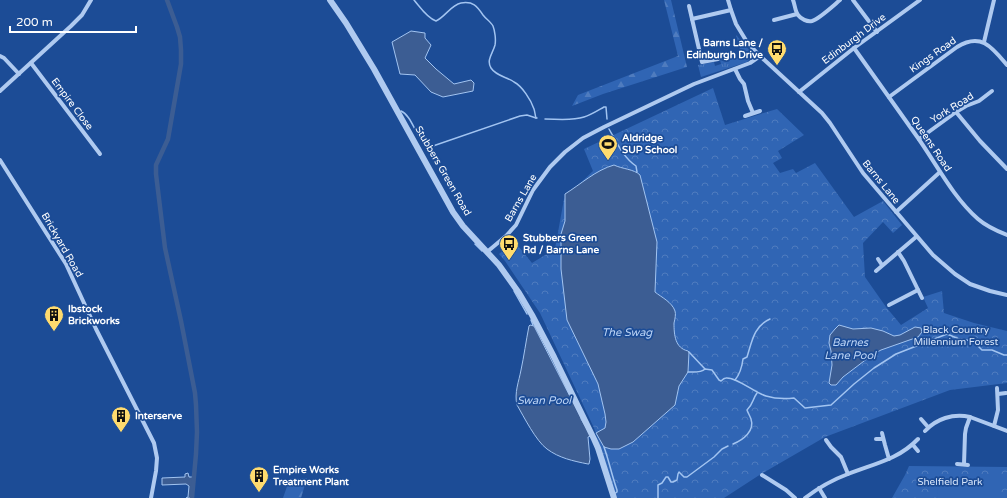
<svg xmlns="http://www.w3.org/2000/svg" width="1007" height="498" font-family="'Varela Round',sans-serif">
	<defs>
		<pattern id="grass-tufts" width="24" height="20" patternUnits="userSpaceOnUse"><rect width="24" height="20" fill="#3065b4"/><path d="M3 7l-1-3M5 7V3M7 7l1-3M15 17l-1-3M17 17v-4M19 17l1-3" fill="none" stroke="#4f7cbf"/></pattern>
		<pattern id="forest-firs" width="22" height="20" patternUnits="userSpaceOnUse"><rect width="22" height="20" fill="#3065b4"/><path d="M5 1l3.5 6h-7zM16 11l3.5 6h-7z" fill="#4f7cbf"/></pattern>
		<pattern id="park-crowns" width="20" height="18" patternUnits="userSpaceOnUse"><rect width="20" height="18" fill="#3065b4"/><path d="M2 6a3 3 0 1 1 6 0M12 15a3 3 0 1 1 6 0" fill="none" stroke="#4f7cbf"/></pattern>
	</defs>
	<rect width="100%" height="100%" fill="#1c4c96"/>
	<polygon fill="url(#grass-tufts)" points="736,35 750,51 751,58 747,62 701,77 698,65 714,62 715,66 721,64 720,60 723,61 742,57"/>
	<g fill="url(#forest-firs)">
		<polygon points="664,0 671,0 687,67 603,94 572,106 578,95 678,56"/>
		<polygon points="290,478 307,478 301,498 283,498"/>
	</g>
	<g fill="url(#park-crowns)">
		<polygon points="713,88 725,125 777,109 804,135 778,151 782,158 773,163 780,173 793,169 796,173 815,163 854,217 883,201 902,225 893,233 883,222 863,243 865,277 886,307 901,325 928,308 923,297 942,291 944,313 974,323 1007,331 1007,383 950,390 825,437 761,474 724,498 617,498 594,428 540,313 505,261 499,254 514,241 532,263 555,249 564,199 593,171 584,149"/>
		<polygon points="909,466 1007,467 1007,498 892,498 905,475"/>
	</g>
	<polygon fill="#3065b4" points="937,479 1001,479 1001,498 938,498"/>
	<g fill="#3c5d93" stroke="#a2c4f1">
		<polygon points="411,31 425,33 425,38 431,45 425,58 436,69 454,84 471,80 474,83 473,91 443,97 431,92 415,75 400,74 392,42"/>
		<path d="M614,165c8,4 20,4 26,10l17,67 -2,50c6,5 17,10 20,19 1,3 0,8 -1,12 0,12 1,25 14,28l1,1 -1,20 -9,14 -4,19 -42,37 -14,7h-8l-7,-2 -8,-14 9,-5 1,-6 -1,-8 -7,-30 -31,-64 -6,-51v-35l4,-13v-27c16,-10 31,-24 49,-29z"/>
		<path d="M530,325l4,1 47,92v1l10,17 -3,1 2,22 -1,5h-1c-15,-3 -29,-6 -41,-15 -11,-8 -23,-32 -30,-44 -3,-12 2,-24 4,-35 3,-14 5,-29 8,-44z"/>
		<polygon points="839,325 853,329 871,328 883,331 894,336 900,335 915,327 921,328 922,332 918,337 881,350 872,355 843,377 836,385 831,385 829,383 832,365 831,351 829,343 830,335 835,329"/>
		<polygon points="188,473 189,477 194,477 192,498 186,498 188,497 189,486 186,484 162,485 162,478 185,477 185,474"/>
	</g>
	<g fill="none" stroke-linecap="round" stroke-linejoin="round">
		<g stroke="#a2c4f1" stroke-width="1.5">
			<path d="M414,0c6,7 13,18 22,21 9,-4 15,-16 25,-18 12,-2 16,3 22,12 3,4 8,7 10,11 2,5 3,14 2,19 -2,8 -9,15 -4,23 5,8 16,9 23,14 8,4 17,18 20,27 1,3 1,6 2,9h1"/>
			<path d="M401,111c12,5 16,32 29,36l90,-31 7,-1 9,3"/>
			<path d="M545,119c12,0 27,2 39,-2 7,-2 13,-6 20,-10h2l1,12"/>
			<path d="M609,129c8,14 14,28 27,37l1,6"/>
			<polyline points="475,244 482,251"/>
			<polyline points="514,291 527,314"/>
			<polyline points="531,320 533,325"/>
			<polyline points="689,352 705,369"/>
			<path d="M688,372c5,0 13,1 17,-3l7,1 7,10 2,1c2,-2 3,-3 5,-3 11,-1 29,15 40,18 10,3 19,3 28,2l11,10 26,-3 23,-21 20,-16 22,-14 51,-20 12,5 14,2 9,9h10l12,5h3"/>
			<path d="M735,380c5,-6 7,-13 8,-21l4,-2c5,-16 7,-31 23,-38"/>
			<path d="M733,444c10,-4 22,-13 18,-25 -1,-3 -3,-6 -4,-9 7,-7 5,-10 10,-17"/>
			<path d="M604,447c5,14 8,29 13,43v2l-3,2"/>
			<polyline points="658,498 658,485 662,483 666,477 668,477 671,482 673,482 677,480 678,474 679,472 684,477 687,477 714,457 722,449 728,446"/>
		</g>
		<polyline stroke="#3c5d93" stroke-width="4.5" points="167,0 177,27 180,37 181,50 181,64 168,139 156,165 156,174 165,248 181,321 195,393 196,405 197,432 196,454 192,498"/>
		<g stroke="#afcaf0" stroke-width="4">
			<polyline points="728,0 731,10 736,24 747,42 760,56 822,113 830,123 863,173 933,255 955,274 970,284 990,291 1007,295"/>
			<path d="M793,0c2,5 2,11 5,15 3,4 9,7 14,6 7,-2 22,-16 28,-21"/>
			<polyline points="853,0 877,32"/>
			<polyline points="689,6 702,62 718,59"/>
			<polyline points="692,19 731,10"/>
			<polyline points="774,20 797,14"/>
			<polyline points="984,42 994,0"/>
			<path d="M854,48c21,30 43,60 64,90 19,27 35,59 60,81 8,7 19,12 29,16"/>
			<polyline points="0,56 4,58 19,74"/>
			<polyline points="31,63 100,154"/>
			<polyline points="735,69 740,79 744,84 748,101 753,113"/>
			<polyline points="0,91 71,26 82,15 91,0"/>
			<polyline points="799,92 854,48 920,0"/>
			<path d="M889,97l68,-50c24,-15 35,0 50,18"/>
			<polyline points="956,112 980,141 1007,169"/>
			<polyline points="745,116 760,111"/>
			<polyline points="919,139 956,112 966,106 979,101 992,91"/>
			<polyline points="0,160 66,264 96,329 154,443 157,458 156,471 151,498"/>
			<polyline points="896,212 940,172"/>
			<polyline points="487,252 506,236 516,225 533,190 550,167 565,152 583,138 604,127 694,84 750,63 760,56"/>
			<polyline points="898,252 904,261 922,298"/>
			<polyline points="878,259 882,265"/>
			<polyline points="876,271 916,237"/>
			<polyline points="889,305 918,290"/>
			<polyline points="998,394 1006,393"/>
			<polyline points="921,419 928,427"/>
			<polyline points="994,426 998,410 997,388"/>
			<path d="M925,431c11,-12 28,-18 45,-14l37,14"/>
			<polyline points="882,433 885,445 889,459"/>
			<polyline points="876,439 883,439"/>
			<polyline points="826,440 831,447 841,457 848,474"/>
			<polyline points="913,445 918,451"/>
			<polyline points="957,464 968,465"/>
			<polyline points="964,464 965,434 966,428 970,417"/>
			<polyline points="762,475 786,490 795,498"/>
			<polyline points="819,488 825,498"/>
			<path d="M805,498c13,-10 27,-18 43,-24 25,-10 50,-14 70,-35"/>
		</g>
		<polyline stroke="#afcaf0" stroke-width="6" points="330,0 346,23 374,69 453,212 463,226 499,265 519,293 532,315 554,357 594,439 598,448 614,498"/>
	</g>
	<defs>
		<symbol id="bus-pin" viewBox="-11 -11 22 30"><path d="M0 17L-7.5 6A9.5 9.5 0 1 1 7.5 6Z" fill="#ffdb6e" stroke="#1c4c96"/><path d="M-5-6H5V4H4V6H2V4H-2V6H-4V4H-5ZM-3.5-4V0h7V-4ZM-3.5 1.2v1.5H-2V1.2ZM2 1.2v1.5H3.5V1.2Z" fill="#111"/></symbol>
		<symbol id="stadium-pin" viewBox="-11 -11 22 30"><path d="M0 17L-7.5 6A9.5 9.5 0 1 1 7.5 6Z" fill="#ffdb6e" stroke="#1c4c96"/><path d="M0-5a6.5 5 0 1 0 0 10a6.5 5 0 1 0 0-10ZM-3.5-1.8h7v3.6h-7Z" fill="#111"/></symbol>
		<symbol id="building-pin" viewBox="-11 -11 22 30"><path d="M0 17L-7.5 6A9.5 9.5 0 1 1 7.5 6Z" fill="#ffdb6e" stroke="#1c4c96"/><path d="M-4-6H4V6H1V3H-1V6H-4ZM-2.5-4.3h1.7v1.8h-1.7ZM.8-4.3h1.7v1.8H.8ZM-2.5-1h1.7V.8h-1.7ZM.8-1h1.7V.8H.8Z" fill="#111"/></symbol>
	</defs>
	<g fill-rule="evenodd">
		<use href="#bus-pin" x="766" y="38" width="22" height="30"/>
		<use href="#stadium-pin" x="597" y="133" width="22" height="30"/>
		<use href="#bus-pin" x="498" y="233" width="22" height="30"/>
		<use href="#building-pin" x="43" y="304" width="22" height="30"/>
		<use href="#building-pin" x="110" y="405" width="22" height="30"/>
		<use href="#building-pin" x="248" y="465" width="22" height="30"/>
	</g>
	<g text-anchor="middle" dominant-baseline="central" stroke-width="3.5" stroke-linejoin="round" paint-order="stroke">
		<g font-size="10" fill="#fff" stroke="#1c4c96">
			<text transform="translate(854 39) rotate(-37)">Edinburgh Drive</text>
			<text transform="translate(933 55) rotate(-35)">Kings Road</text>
			<text transform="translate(72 104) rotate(53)">Empire Close</text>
			<text transform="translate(952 108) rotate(-32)">York Road</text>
			<text transform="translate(931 144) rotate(56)">Queens Road</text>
			<text transform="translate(443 171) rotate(60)">Stubbers Green Road</text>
			<text transform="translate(881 182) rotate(51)">Barns Lane</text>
			<text transform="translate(521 198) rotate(-60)">Barns Lane</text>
			<text transform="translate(62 245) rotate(60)">Brickyard Road</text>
		</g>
		<g font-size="10" font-weight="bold" fill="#fff" stroke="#1c4c96" text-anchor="start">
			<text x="763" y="43" text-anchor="end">Barns Lane /<tspan x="763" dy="12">Edinburgh Drive</tspan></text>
			<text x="622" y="138">Aldridge<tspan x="622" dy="12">SUP School</tspan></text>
			<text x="523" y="238">Stubbers Green<tspan x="523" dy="12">Rd / Barns Lane</tspan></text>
			<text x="68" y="309">Ibstock<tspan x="68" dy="12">Brickworks</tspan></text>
			<text x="135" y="416">Interserve</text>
			<text x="273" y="470">Empire Works<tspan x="273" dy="12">Treatment Plant</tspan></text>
		</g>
		<g font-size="10" fill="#d6e5fb" stroke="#1c4c96">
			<text x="956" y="330">Black Country<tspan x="956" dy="12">Millennium Forest</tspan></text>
			<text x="950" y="482">Shelfield Park</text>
		</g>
		<g font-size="11" font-style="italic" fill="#bcd4f6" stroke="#1c4c96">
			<text x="627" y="332">The Swag</text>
			<text x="850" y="342">Barnes<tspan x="850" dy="13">Lane Pool</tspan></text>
			<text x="544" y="400">Swan Pool</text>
		</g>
	</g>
	<path d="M10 26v6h126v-6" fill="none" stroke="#ffffff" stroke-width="2"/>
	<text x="16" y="26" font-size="12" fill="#ffffff" stroke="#1c4c96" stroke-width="3" paint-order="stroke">200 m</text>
</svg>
